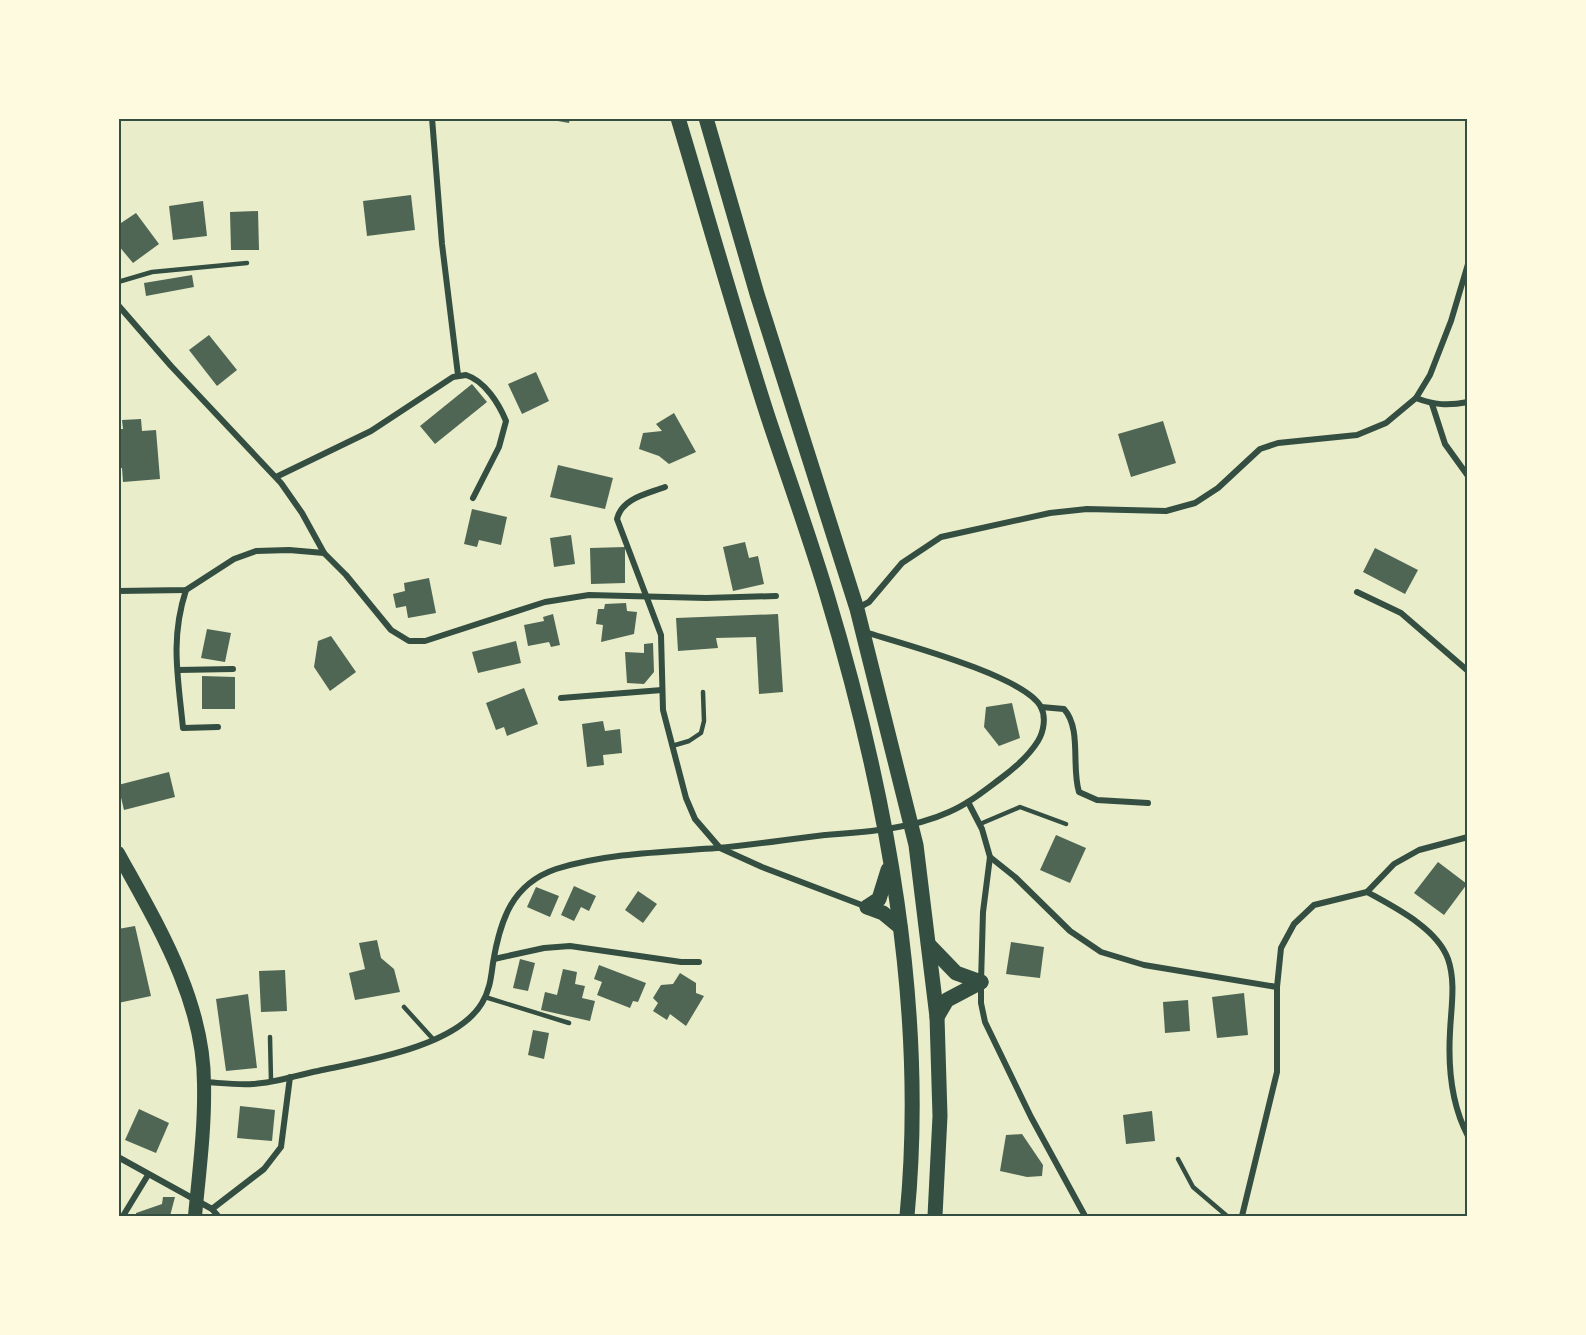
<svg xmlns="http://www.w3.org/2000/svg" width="1586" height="1335" font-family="'Space Grotesk',sans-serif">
	<rect width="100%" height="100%" fill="#e9edc9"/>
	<g fill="#4f6655">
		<polygon points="541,118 570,118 569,123"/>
		<polygon points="411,195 415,230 367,236 363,201"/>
		<polygon points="203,201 207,236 173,240 169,206"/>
		<polygon points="258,211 259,250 231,250 230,212"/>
		<polygon points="136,213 159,244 133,263 118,245 118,225"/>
		<polygon points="192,275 194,287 146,296 144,283"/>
		<polygon points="209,335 237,370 217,386 189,350"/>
		<polygon points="536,372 549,401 522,414 508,384"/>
		<polygon points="472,384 487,402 435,444 420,426"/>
		<polygon points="674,413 696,452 669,464 659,456 639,449 643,433 662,431 656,424"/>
		<polygon points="141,419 142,431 156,430 160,479 123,482 122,468 118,468 118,429 123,429 122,420"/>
		<polygon points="1163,421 1176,463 1131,477 1118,434"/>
		<polygon points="558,465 613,478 605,509 550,497"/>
		<polygon points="472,509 507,517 501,545 479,540 477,547 464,544"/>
		<polygon points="571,535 575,564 554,567 550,538"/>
		<polygon points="745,542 749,558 758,556 764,584 733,591 723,547"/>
		<polygon points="625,547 625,583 591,584 590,548"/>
		<polygon points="1375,548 1418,570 1405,594 1363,572"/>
		<polygon points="429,578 436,613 408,618 406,606 396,608 393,594 405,591 404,583"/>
		<polygon points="626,603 627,611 637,612 634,634 601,642 603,625 596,624 598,609 604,609 605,604"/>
		<polygon points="553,614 560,645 551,647 549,642 528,646 524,625 544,621 543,617"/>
		<polygon points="778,614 783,692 759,694 756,637 716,638 718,648 678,651 676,618"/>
		<polygon points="207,629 231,633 225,662 201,658"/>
		<polygon points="331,636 356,672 330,691 314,667 318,641"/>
		<polygon points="516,641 521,663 478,673 472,652"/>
		<polygon points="653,643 654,672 644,684 627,683 625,652 644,653 644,644"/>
		<polygon points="202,676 235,677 235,709 202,709"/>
		<polygon points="524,688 538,724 507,736 504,727 496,730 486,703"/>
		<polygon points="1012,703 1020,738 999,746 984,727 986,707"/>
		<polygon points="603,721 605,731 620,729 622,753 603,755 604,765 587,767 582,724"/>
		<polygon points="169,772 175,797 124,810 118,785"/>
		<polygon points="1056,835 1086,848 1070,883 1040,870"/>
		<polygon points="1438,862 1467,884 1444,915 1414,893"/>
		<polygon points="574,886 596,896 589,911 581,907 574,921 561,915"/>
		<polygon points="536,887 559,896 550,917 527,907"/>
		<polygon points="638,891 657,904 643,923 625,910"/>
		<polygon points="135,926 151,996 118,1003 118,929"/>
		<polygon points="377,940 381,958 394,969 400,992 355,1000 349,973 365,969 359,943"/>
		<polygon points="1011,942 1044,947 1040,978 1006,974"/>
		<polygon points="520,959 535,963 528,991 513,988"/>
		<polygon points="599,965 646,983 638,1002 633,1001 630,1008 597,995 602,982 594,979"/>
		<polygon points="563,969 577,972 575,984 585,986 582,998 595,1001 590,1021 541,1010 545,992 557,995"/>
		<polygon points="285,970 287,1011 261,1012 259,971"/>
		<polygon points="680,973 696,983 696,993 704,996 686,1026 670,1014 667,1020 653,1011 658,1003 653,998 661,985 673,984"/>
		<polygon points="1244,993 1248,1035 1217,1038 1212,997"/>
		<polygon points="248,994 257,1068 226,1071 216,999"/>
		<polygon points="1188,1000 1190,1031 1165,1033 1163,1002"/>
		<polygon points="533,1030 549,1033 544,1059 528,1055"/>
		<polygon points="240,1106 275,1110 272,1141 237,1138"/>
		<polygon points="139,1109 169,1123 156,1153 125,1140"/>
		<polygon points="1152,1111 1155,1141 1126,1144 1123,1115"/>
		<polygon points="1022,1134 1043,1165 1042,1176 1027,1177 1000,1171 1006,1135"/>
		<polygon points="163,1197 175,1197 170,1216 136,1216 136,1213 162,1204"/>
	</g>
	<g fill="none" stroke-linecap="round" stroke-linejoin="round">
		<g stroke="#344e41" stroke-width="4.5">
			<polyline points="118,282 152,272 247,263"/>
			<polyline points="672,746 689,741 701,733 704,721 703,692"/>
			<polyline points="980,824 1020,807 1066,824"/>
			<polyline points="485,997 569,1023"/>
			<polyline points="404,1007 433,1039"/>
			<polyline points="270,1037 271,1081"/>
			<polyline points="1178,1159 1193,1187 1227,1216"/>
		</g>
		<g stroke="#344e41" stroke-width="6">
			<polyline points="432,118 442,244 458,375"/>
			<polyline points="118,305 171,366 281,483 302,513 324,553"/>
			<path d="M1416,398c18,7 32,8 52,4"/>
			<polyline points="1432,404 1445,444 1468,476"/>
			<path d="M276,477l95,-46 82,-54 13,-2c19,6 33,29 40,46l-7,26 -26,51"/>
			<path d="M665,487c-18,7 -43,11 -48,32l44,116 2,75 23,88 9,21 25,29 42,19 105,40"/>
			<path d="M186,590c-16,49 -8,87 -3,138l35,-1"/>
			<polyline points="118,591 186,590 234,559 256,551 289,550 324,553 346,575 391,630 409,641 425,641 545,602 589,595 706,598 776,596"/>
			<polyline points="1357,592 1401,613 1468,671"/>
			<polyline points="858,608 869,602 902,563 941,537 1050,513 1087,509 1166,511 1195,503 1218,488 1260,449 1278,443 1357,435 1386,423 1416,398 1430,375 1451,321 1468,264"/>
			<polyline points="178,670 233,669"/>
			<polyline points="561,698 662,690"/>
			<path d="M1041,707l23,2c18,20 7,58 15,83l18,8 51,3"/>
			<polyline points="968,802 982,829 990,857 983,912 981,982 981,1003 985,1022 1031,1117 1085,1216"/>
			<polyline points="990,857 1015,877 1070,931 1101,952 1144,965 1277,987"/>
			<path d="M1367,892c27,15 70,36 81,67 8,23 3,49 2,73 -2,35 2,74 18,104"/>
			<polyline points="494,959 544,948 570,946 681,962 699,962"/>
			<path d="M205,1082c16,1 32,3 48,2 22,-1 44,-9 65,-13 46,-10 138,-24 164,-68 8,-13 9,-26 11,-40 7,-43 19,-79 63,-94 52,-16 108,-17 161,-21 36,-3 72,-9 108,-13 41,-3 87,-6 124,-23 19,-8 35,-21 51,-33 15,-11 28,-22 38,-38 6,-10 8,-24 3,-34 -16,-31 -141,-64 -176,-75"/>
			<polyline points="118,1157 212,1209 218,1216"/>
			<polyline points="212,1209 264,1169 281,1147 290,1077"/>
			<polyline points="123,1216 148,1175"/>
			<polyline points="1242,1216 1277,1072 1277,987 1281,948 1294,924 1314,905 1367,892 1394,864 1419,850 1468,837"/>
		</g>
		<path stroke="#344e41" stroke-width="14" d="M118,853c39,71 86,147 86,231 1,44 -5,89 -9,132"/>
		<g stroke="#344e41" stroke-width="15">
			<path d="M678,118c30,100 58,200 90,299 20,60 41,118 59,178 60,199 100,413 80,621"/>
			<polyline points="706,118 757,294 857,609 916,845 937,1017 940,1116 935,1216"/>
			<polyline points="867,907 879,899 888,870"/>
			<polyline points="867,907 883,913 900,927"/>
			<polyline points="929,945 956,973 981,982"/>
			<polyline points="937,1017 947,1000 981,982"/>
		</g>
	</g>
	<rect width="1586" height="1335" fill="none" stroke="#fefae0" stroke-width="240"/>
	<rect x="120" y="120" width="1346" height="1095" fill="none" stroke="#344e41" stroke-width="2"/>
</svg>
